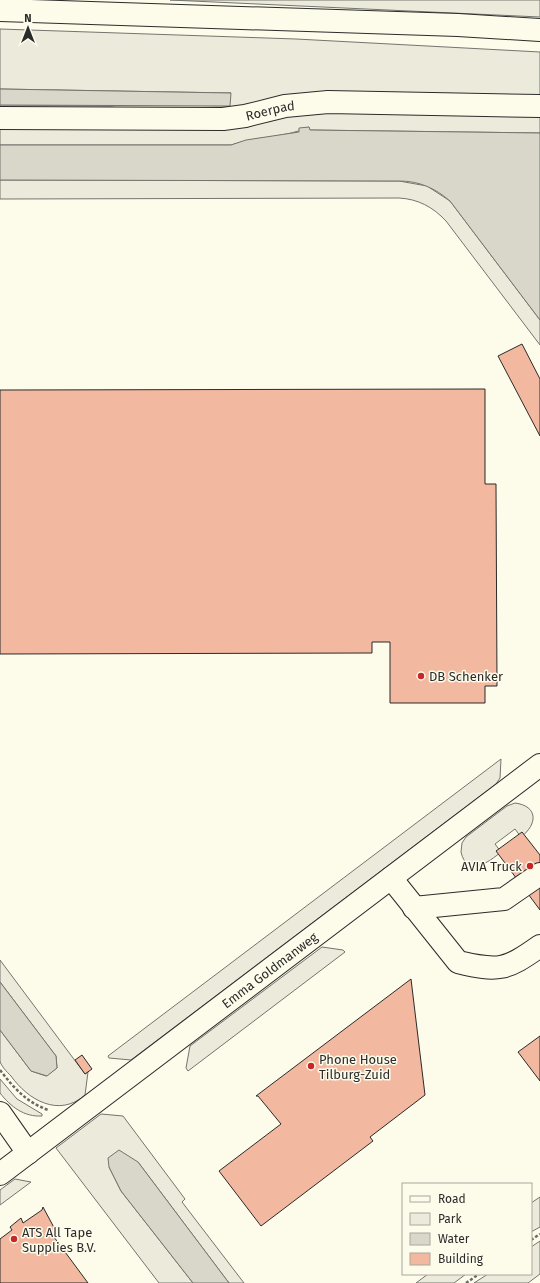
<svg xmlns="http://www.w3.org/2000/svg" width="540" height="1283" font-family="'Fira Sans',sans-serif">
	<rect width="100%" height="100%" fill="#fdfbea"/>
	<g fill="#ecebdb" stroke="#74746e">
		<polygon points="170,0 540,0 540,17"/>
		<polygon points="0,29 296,39 540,52 540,100 0,112 0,105 111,106 231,93 0,89"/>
		<path d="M540,111v22l-231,-3v-3c-24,11 -52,9 -78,18h-231v-22l273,-10z"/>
		<path d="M0,180l399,1 28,5 23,15 90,119v25l-94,-124c-13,-14 -28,-22 -47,-23l-399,1z"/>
		<polygon points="501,759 500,778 496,784 131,1060 109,1058 108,1056"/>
		<path d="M515,803c23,3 23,21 6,34l-6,-8 -20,15 6,8c-12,10 -34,26 -40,0l1,-9 4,-6 41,-31z"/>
		<polygon points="322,947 343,950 345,952 188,1071 186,1068 190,1046"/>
		<path d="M0,960l85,114 3,-2 -3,23c-26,23 -57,5 -74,-19 -4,-4 -10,-10 -11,-15 0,-9 0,-21 0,-31l31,41 15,5 11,-8 -1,-12 -56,-74z"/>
		<path d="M0,1079l17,20 25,15v2c-18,1 -31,-9 -42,-23z"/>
		<polygon points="101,1114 123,1116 185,1199 182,1202 244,1283 229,1283 138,1162 109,1167 121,1191 193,1283 159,1283 56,1148"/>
		<polygon points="15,1179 31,1182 0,1205 0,1190"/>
		<polygon points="540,1197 540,1227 531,1232 531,1203"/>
		<polygon points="540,1241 540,1274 528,1283 474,1283 488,1274 531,1274 531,1247"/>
		<polygon points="428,1274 466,1274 454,1283 416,1283"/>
	</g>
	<g fill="#d8d7c9" stroke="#74746e">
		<polygon points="0,89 231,93 230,106 0,105"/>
		<path d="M309,127l1,3 230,3v187l-90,-119c-15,-13 -31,-20 -51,-20l-399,-1v-35h231l15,-5 53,-8v-4z"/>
		<polygon points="0,982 56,1056 57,1068 47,1076 31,1071 0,1030"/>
		<polygon points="119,1150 138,1162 229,1283 193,1283 121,1191 109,1167 108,1158"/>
	</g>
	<g fill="#f2b8a0" stroke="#2b2b2b">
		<polygon points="522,344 540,379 540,436 498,356"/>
		<polygon points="485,389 485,484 496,484 497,686 485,686 485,703 390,703 390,642 372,642 372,653 0,654 0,390"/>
		<polygon points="522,832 540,855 540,910 496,851"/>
		<polygon points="411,979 425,1095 370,1137 373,1141 261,1226 219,1171 281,1124 258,1096 256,1096"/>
		<polygon points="540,1036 540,1081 518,1052"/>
		<polygon points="82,1055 92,1069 85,1074 75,1060"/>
		<polygon points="43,1207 58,1235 54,1237 88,1283 0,1283 0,1239 12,1230 10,1227 21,1218 23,1223 42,1210"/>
	</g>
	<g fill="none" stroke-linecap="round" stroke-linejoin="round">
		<defs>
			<g id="minor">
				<path id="s1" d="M0,118l223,1 22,-3 40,-10 43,-4 212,4"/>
				<path d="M391,878l67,84c41,10 48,8 82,-16"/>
				<polyline points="414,908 504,899 540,874"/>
				<polyline points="0,1113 28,1153"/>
				<path id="s2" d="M0,1174l540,-409"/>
			</g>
			<polyline id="highway" points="0,10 458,25 540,30"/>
		</defs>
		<use href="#minor" stroke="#2b2b2b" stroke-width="24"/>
		<use href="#highway" stroke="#2b2b2b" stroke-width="24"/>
		<g stroke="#6a6964" stroke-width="2.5" stroke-dasharray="3 2" stroke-linecap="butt">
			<path d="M0,1070c14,18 26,32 48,40"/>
			<polyline points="531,1240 540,1234"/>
			<polyline points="466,1283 479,1274"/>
		</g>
		<use href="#minor" stroke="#fdfbea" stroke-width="22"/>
		<use href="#highway" stroke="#fdfbea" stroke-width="22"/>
	</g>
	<g fill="#c62828" stroke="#fdfbea" stroke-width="1.5">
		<circle cx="421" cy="676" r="4"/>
		<circle cx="530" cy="866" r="4"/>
		<circle cx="311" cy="1066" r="4"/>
		<circle cx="14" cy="1239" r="4"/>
	</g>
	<g text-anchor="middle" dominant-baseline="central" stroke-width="3" stroke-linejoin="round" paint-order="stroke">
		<g font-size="13" fill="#2b2b2b" stroke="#fdfbea">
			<text stroke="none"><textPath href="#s1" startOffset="271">Roerpad</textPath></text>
			<text stroke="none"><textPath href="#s2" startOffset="338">Emma Goldmanweg</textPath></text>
		</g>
		<g font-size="13" fill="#2b2b2b" stroke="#fdfbea" text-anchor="start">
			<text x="429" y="676">DB Schenker</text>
			<text x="522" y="866" text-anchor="end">AVIA Truck</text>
			<text x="319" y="1059">Phone House<tspan x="319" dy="15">Tilburg-Zuid</tspan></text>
			<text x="22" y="1232">ATS All Tape<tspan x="22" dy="15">Supplies B.V.</tspan></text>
		</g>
	</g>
	<rect x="402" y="1183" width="130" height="92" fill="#fdfbea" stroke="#a9a89e"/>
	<rect x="410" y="1196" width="20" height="6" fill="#fdfbea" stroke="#a9a89e"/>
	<text x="438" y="1203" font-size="12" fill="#2b2b2b">Road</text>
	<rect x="410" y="1213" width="20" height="12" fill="#ecebdb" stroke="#a9a89e"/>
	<text x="438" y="1223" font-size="12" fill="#2b2b2b">Park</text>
	<rect x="410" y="1233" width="20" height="12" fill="#d8d7c9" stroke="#a9a89e"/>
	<text x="438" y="1243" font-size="12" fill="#2b2b2b">Water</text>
	<rect x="410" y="1253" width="20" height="12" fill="#f2b8a0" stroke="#a9a89e"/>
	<text x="438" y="1263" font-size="12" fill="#2b2b2b">Building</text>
	<g transform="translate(28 28)" stroke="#fdfbea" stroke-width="3" paint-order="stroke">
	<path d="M0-3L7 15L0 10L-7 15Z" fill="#2b2b2b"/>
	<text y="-6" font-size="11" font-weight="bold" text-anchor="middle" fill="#2b2b2b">N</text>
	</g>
</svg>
